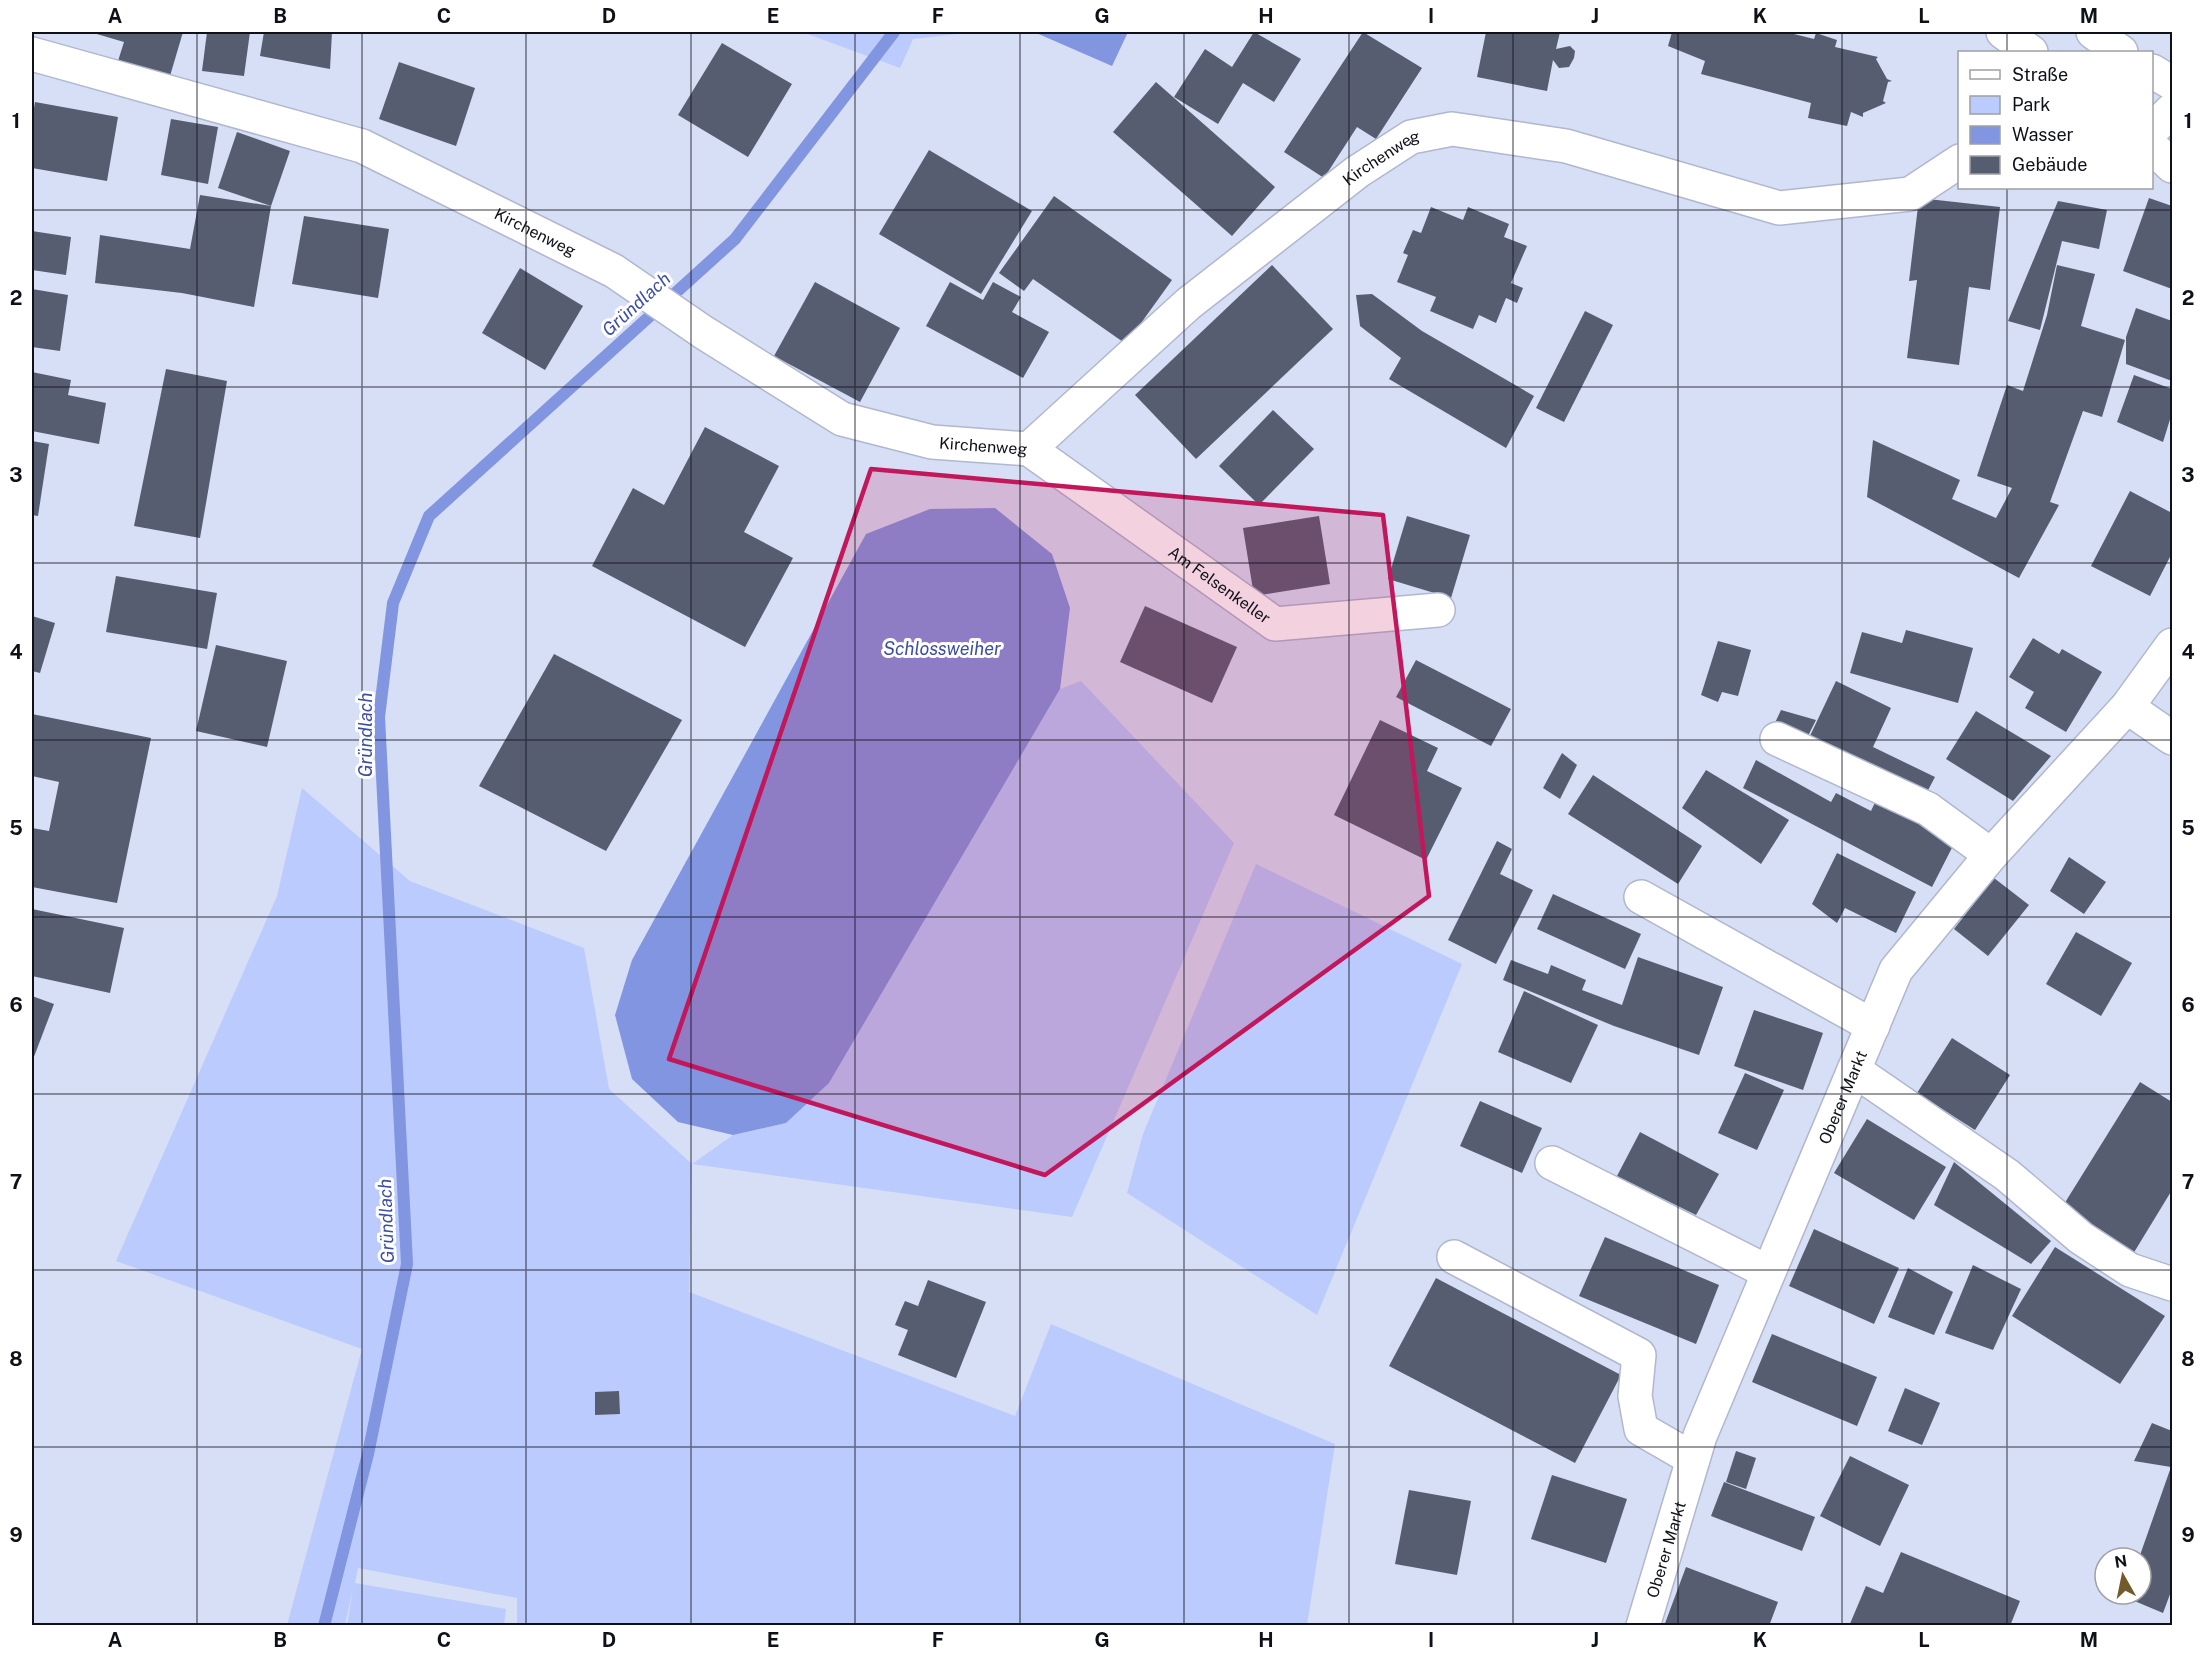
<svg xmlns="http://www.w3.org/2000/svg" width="2204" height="1657" font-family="'Public Sans',sans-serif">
	<rect width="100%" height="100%" fill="#d7dff6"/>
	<g fill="#bbcbfd">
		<polygon points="802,32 975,32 913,39 900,68"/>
		<polygon points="1081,681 1234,843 1072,1217 692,1164 689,1292 1015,1416 1051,1324 1335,1444 1307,1625 517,1625 517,1598 358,1568 355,1583 506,1609 504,1625 347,1625 353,1588 345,1625 287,1625 362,1349 116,1261 277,896 302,788 410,881 584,948 609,1089 692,1164 733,1135 786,1123 829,1083 1060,689"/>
		<polygon points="1256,864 1462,964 1317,1315 1127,1193 1143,1134"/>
	</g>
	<g fill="#8195e0">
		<polygon points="1034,32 1128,32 1112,66"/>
		<polygon points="995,508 1052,554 1070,608 1060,689 829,1083 786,1123 733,1135 678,1122 632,1079 615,1015 632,960 866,534 930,509"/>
	</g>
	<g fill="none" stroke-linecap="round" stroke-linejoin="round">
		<polyline stroke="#8195e0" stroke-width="12" points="324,1626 368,1454 407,1264 379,717 393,603 429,516 735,239 894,32"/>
	</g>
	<g fill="#565d71">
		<polygon points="90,32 183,32 170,76 118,61 124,42"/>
		<polygon points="207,32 250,32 244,76 202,71"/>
		<polygon points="264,32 332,32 330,69 260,56"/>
		<polygon points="1254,32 1301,59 1274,102 1243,83 1218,124 1174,97 1205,49 1232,67"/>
		<polygon points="1363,32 1422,68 1376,139 1357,127 1324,178 1284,152"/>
		<polygon points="1486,32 1560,32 1556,49 1570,46 1575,51 1574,58 1569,67 1559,68 1553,60 1547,91 1477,77"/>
		<polygon points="1672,32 1786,32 1814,39 1816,33 1837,40 1835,47 1878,57 1876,59 1887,79 1892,81 1888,82 1883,101 1886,103 1863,113 1863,117 1851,112 1847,126 1808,118 1811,103 1701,74 1705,61 1668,46"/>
		<polygon points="722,43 792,84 748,157 678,115"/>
		<polygon points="399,62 475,88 456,146 379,119"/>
		<polygon points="1156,82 1275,187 1232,236 1113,132"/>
		<polygon points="35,102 118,117 107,181 32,168 32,121"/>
		<polygon points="171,119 218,127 208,184 161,175"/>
		<polygon points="237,132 290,151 271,206 218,188"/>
		<polygon points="929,150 1032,211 981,294 879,234"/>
		<polygon points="200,195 271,206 254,307 182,293 95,283 100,235 190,249"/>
		<polygon points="1054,196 1172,280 1126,344 1033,279 1024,291 999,273"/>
		<polygon points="1919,198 2000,207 1990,290 1969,287 1959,365 1907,358 1917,280 1909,281"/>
		<polygon points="2149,198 2172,206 2172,289 2123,271"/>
		<polygon points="2058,201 2107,210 2099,249 2062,241 2040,330 2008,321"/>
		<polygon points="1431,207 1463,220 1468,207 1509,224 1504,237 1527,246 1511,283 1523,288 1517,303 1506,298 1496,323 1479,315 1473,329 1430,311 1436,297 1397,282 1408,255 1403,253 1413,230 1421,233"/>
		<polygon points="304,216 389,229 378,298 292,284"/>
		<polygon points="32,231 71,237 66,275 32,270"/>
		<polygon points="1272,265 1333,329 1196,459 1135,395"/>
		<polygon points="2057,265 2095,274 2081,326 2125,340 2102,417 2083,411 2050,502 2059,505 2019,578 1867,497 1873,440 1960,480 1952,499 1996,518 2012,488 1977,476 2007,385 2023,391 2047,315"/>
		<polygon points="520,268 583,306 545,370 482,333"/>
		<polygon points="815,282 900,328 860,402 774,356"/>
		<polygon points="950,282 983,300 993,282 1021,297 1012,312 1049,332 1023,378 926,326"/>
		<polygon points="32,289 68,295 60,351 32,347"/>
		<polygon points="1372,294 1422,331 1534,396 1506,448 1389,379 1401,358 1360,326 1356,295"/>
		<polygon points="2136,308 2172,321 2172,381 2126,364 2126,337"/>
		<polygon points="1585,311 1613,325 1564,422 1536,408"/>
		<polygon points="166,369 227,381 200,538 134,526"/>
		<polygon points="32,372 71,380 68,395 106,403 99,444 32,431"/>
		<polygon points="2134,375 2172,389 2172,413 2163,442 2117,422"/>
		<polygon points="1273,410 1314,449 1259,505 1219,466"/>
		<polygon points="705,427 779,466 744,532 793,558 745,647 592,566 633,488 664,505"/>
		<polygon points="32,441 49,444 38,516 32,515"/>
		<polygon points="2130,491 2172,513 2172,553 2150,596 2091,566"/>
		<polygon points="1319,516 1330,584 1254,596 1243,528"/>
		<polygon points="1407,516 1470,535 1451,598 1388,579"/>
		<polygon points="116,576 217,593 207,649 106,632"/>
		<polygon points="1145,606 1237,647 1212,703 1120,662"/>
		<polygon points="32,616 55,623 40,673 32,671"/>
		<polygon points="1906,630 1973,648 1958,703 1850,673 1862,632 1902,643"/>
		<polygon points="2033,638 2059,654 2062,649 2102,672 2066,732 2025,708 2034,692 2009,677"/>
		<polygon points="1718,641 1751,650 1738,696 1722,692 1718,702 1701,695"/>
		<polygon points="216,645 287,661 267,747 196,731"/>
		<polygon points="554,654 682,720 606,851 479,786"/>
		<polygon points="1416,660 1511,709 1491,746 1396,697"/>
		<polygon points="1836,681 1891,708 1873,747 1935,777 1925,796 1809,738"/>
		<polygon points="1781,710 1816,720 1807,738 1773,727"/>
		<polygon points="1976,711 2051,756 2013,801 1946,759"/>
		<polygon points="32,714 151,738 117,903 32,887 32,828 49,831 59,782 32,776"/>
		<polygon points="1380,720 1438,748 1427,771 1462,788 1426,860 1334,815"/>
		<polygon points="1562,753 1577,765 1560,799 1543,788"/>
		<polygon points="1756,760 1831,802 1836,793 1871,811 1878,796 1958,836 1932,887 1743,788"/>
		<polygon points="1706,770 1789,820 1761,864 1682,808"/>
		<polygon points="1593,775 1702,846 1678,884 1568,814"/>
		<polygon points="1497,841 1512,849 1500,874 1533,890 1496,964 1448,940"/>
		<polygon points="1837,853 1916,892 1896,933 1845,908 1837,923 1812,904"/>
		<polygon points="2069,857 2106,882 2084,914 2050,891"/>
		<polygon points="1994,878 2029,905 1988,956 1954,929"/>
		<polygon points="1553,894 1641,934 1625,969 1537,929"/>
		<polygon points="32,909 124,928 110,993 32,976"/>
		<polygon points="2076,932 2132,963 2101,1016 2046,984"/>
		<polygon points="1638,957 1723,987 1699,1055 1614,1026 1503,980 1511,960 1548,974 1551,965 1586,980 1582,990 1622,1005"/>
		<polygon points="1524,991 1598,1025 1571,1083 1498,1052"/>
		<polygon points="32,996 54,1004 32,1062"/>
		<polygon points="1754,1010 1823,1033 1803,1090 1734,1066"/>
		<polygon points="1952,1038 2010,1075 1975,1130 1917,1093"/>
		<polygon points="1745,1073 1784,1090 1757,1150 1718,1133"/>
		<polygon points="2140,1082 2172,1102 2172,1190 2133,1254 2061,1209"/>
		<polygon points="1480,1101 1542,1128 1522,1173 1460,1146"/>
		<polygon points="1867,1119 1946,1167 1914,1220 1834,1173"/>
		<polygon points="1640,1132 1719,1174 1696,1215 1617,1176"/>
		<polygon points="1954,1162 2051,1241 2031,1264 1934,1205"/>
		<polygon points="1814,1229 1899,1268 1874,1324 1789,1286"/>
		<polygon points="1605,1237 1719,1285 1696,1344 1579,1296"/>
		<polygon points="2055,1247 2165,1316 2120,1384 2012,1316"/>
		<polygon points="1973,1265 2021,1289 1993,1350 1945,1333"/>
		<polygon points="1908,1268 1953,1292 1934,1335 1888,1317"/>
		<polygon points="1436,1278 1621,1375 1575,1463 1389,1366"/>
		<polygon points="928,1280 986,1302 956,1378 898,1355 908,1330 895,1325 901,1310 905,1301 918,1306"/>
		<polygon points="1772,1334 1877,1377 1857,1426 1752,1382"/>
		<polygon points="1905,1388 1940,1403 1922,1445 1888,1431"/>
		<polygon points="619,1391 620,1414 595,1415 595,1392"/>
		<polygon points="2152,1423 2172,1431 2172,1589 2163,1613 2125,1597 2126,1594 2141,1594 2139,1558 2171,1467 2134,1461"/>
		<polygon points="1736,1451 1756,1458 1746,1489 1726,1482"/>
		<polygon points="1850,1456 1909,1485 1880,1546 1820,1516"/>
		<polygon points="1552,1475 1627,1499 1606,1563 1531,1539"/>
		<polygon points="1724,1482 1815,1517 1802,1551 1711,1516"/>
		<polygon points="1409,1490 1471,1501 1457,1575 1395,1564"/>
		<polygon points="1901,1552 2020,1601 2010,1626 1849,1626 1866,1586 1883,1593"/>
		<polygon points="1686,1567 1778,1602 1769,1626 1664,1626"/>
	</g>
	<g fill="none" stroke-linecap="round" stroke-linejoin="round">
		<defs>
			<g id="minor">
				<polyline points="2003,32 2031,52"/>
				<polyline points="2093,32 2121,52"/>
				<path id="s1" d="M32,54l330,92 252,125 89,61 139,87 90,23 97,7 159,-145 169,-132 54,-35 41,-8 114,17 213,62 131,-14 50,-33"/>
				<polyline points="2152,71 2172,83"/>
				<polyline points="2152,130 2172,110"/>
				<polyline points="2152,147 2172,166"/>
				<path id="s2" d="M1029,449l246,175 163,-14"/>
				<polyline points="2127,707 2172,738"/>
				<polyline points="1777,739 1928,809 1991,855"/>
				<polyline points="1641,897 1873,1026"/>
				<polyline points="1854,1070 2007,1175 2081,1238 2130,1270 2172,1284"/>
				<polyline points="1552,1163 1768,1272"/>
				<polyline points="1454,1257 1639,1355 1635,1396 1641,1429 1693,1459"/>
				<path id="s3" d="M1643,1626l57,-190 196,-466 95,-115 136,-148 45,-62"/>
			</g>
		</defs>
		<use href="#minor" stroke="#b0b7ce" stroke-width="36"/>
		<use href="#minor" stroke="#fff" stroke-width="33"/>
	</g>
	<path fill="#c2185b" fill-opacity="0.2" stroke="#c2185b" stroke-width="4.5" stroke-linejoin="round" d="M871,469l512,46 46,381 -384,279 -376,-116z"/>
	<path fill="none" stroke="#0f1119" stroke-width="1.5" stroke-opacity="0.55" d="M197,32v1594M362,32v1594M526,32v1594M691,32v1594M855,32v1594M1020,32v1594M1184,32v1594M1349,32v1594M1513,32v1594M1678,32v1594M1842,32v1594M2007,32v20M2007,188v1438M32,210h2140M32,387h2140M32,563h2140M32,740h2140M32,917h2140M32,1094h2140M32,1270h2140M32,1447h2140"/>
	<g text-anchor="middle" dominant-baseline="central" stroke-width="6" stroke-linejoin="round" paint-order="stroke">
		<g font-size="16" fill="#0f1119" stroke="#fff">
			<text stroke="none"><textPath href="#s1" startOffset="1544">Kirchenweg</textPath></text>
			<text stroke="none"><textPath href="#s1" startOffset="536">Kirchenweg</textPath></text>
			<text stroke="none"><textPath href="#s1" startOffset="1040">Kirchenweg</textPath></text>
			<text stroke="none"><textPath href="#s2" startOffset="234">Am Felsenkeller</textPath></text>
			<text stroke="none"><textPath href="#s3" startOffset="566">Oberer Markt</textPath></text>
			<text stroke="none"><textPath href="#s3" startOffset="80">Oberer Markt</textPath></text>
		</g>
		<g font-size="18" font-style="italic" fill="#3c4da5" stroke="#fff">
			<text transform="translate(636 304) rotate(-42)">Gründlach</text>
			<text x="942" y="648">Schlossweiher</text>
			<text transform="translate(365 735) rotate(-90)">Gründlach</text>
			<text transform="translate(386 1221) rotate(-92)">Gründlach</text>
		</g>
	</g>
	<rect width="2204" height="1657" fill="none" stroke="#ffffff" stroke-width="66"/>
	<rect x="1958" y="51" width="195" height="138" fill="#ffffff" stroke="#9fa0a3" stroke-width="1.5"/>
	<rect x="1970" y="70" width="30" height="9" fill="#ffffff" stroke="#9fa0a3" stroke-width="1.5"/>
	<text x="2012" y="81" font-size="18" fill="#0f1119">Straße</text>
	<rect x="1970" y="96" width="30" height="18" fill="#bbcbfd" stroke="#9fa0a3" stroke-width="1.5"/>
	<text x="2012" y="111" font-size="18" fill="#0f1119">Park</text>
	<rect x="1970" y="126" width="30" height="18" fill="#8195e0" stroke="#9fa0a3" stroke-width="1.5"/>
	<text x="2012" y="141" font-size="18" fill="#0f1119">Wasser</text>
	<rect x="1970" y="156" width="30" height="18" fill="#565d71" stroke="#9fa0a3" stroke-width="1.5"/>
	<text x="2012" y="171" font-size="18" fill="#0f1119">Gebäude</text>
	<g transform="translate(2123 1576) rotate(351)"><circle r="28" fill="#ffffff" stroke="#9fa0a3" stroke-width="1.5"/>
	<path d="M0-4.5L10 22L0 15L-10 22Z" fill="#735a2b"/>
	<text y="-9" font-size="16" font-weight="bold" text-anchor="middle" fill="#0f1119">N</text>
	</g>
	<rect x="33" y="33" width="2138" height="1591" fill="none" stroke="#0f1119" stroke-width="2"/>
	<g font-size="20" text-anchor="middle" font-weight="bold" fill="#0f1119">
		<text x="115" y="23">A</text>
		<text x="280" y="23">B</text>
		<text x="444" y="23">C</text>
		<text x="609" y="23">D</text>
		<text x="773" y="23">E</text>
		<text x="938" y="23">F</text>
		<text x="1102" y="23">G</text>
		<text x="1266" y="23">H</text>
		<text x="1431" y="23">I</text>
		<text x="1595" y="23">J</text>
		<text x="1760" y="23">K</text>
		<text x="1924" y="23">L</text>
		<text x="2089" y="23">M</text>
		<text x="16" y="128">1</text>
		<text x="2188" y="128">1</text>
		<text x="16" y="305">2</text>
		<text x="2188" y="305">2</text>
		<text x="16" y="482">3</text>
		<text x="2188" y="482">3</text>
		<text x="16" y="659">4</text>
		<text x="2188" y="659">4</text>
		<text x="16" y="835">5</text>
		<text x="2188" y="835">5</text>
		<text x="16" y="1012">6</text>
		<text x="2188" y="1012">6</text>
		<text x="16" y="1189">7</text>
		<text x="2188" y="1189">7</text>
		<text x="16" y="1366">8</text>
		<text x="2188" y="1366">8</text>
		<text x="16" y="1542">9</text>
		<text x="2188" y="1542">9</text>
		<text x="115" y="1647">A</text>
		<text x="280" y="1647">B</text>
		<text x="444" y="1647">C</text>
		<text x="609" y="1647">D</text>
		<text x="773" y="1647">E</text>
		<text x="938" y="1647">F</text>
		<text x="1102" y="1647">G</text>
		<text x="1266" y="1647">H</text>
		<text x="1431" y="1647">I</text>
		<text x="1595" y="1647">J</text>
		<text x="1760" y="1647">K</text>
		<text x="1924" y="1647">L</text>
		<text x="2089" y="1647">M</text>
	</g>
</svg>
